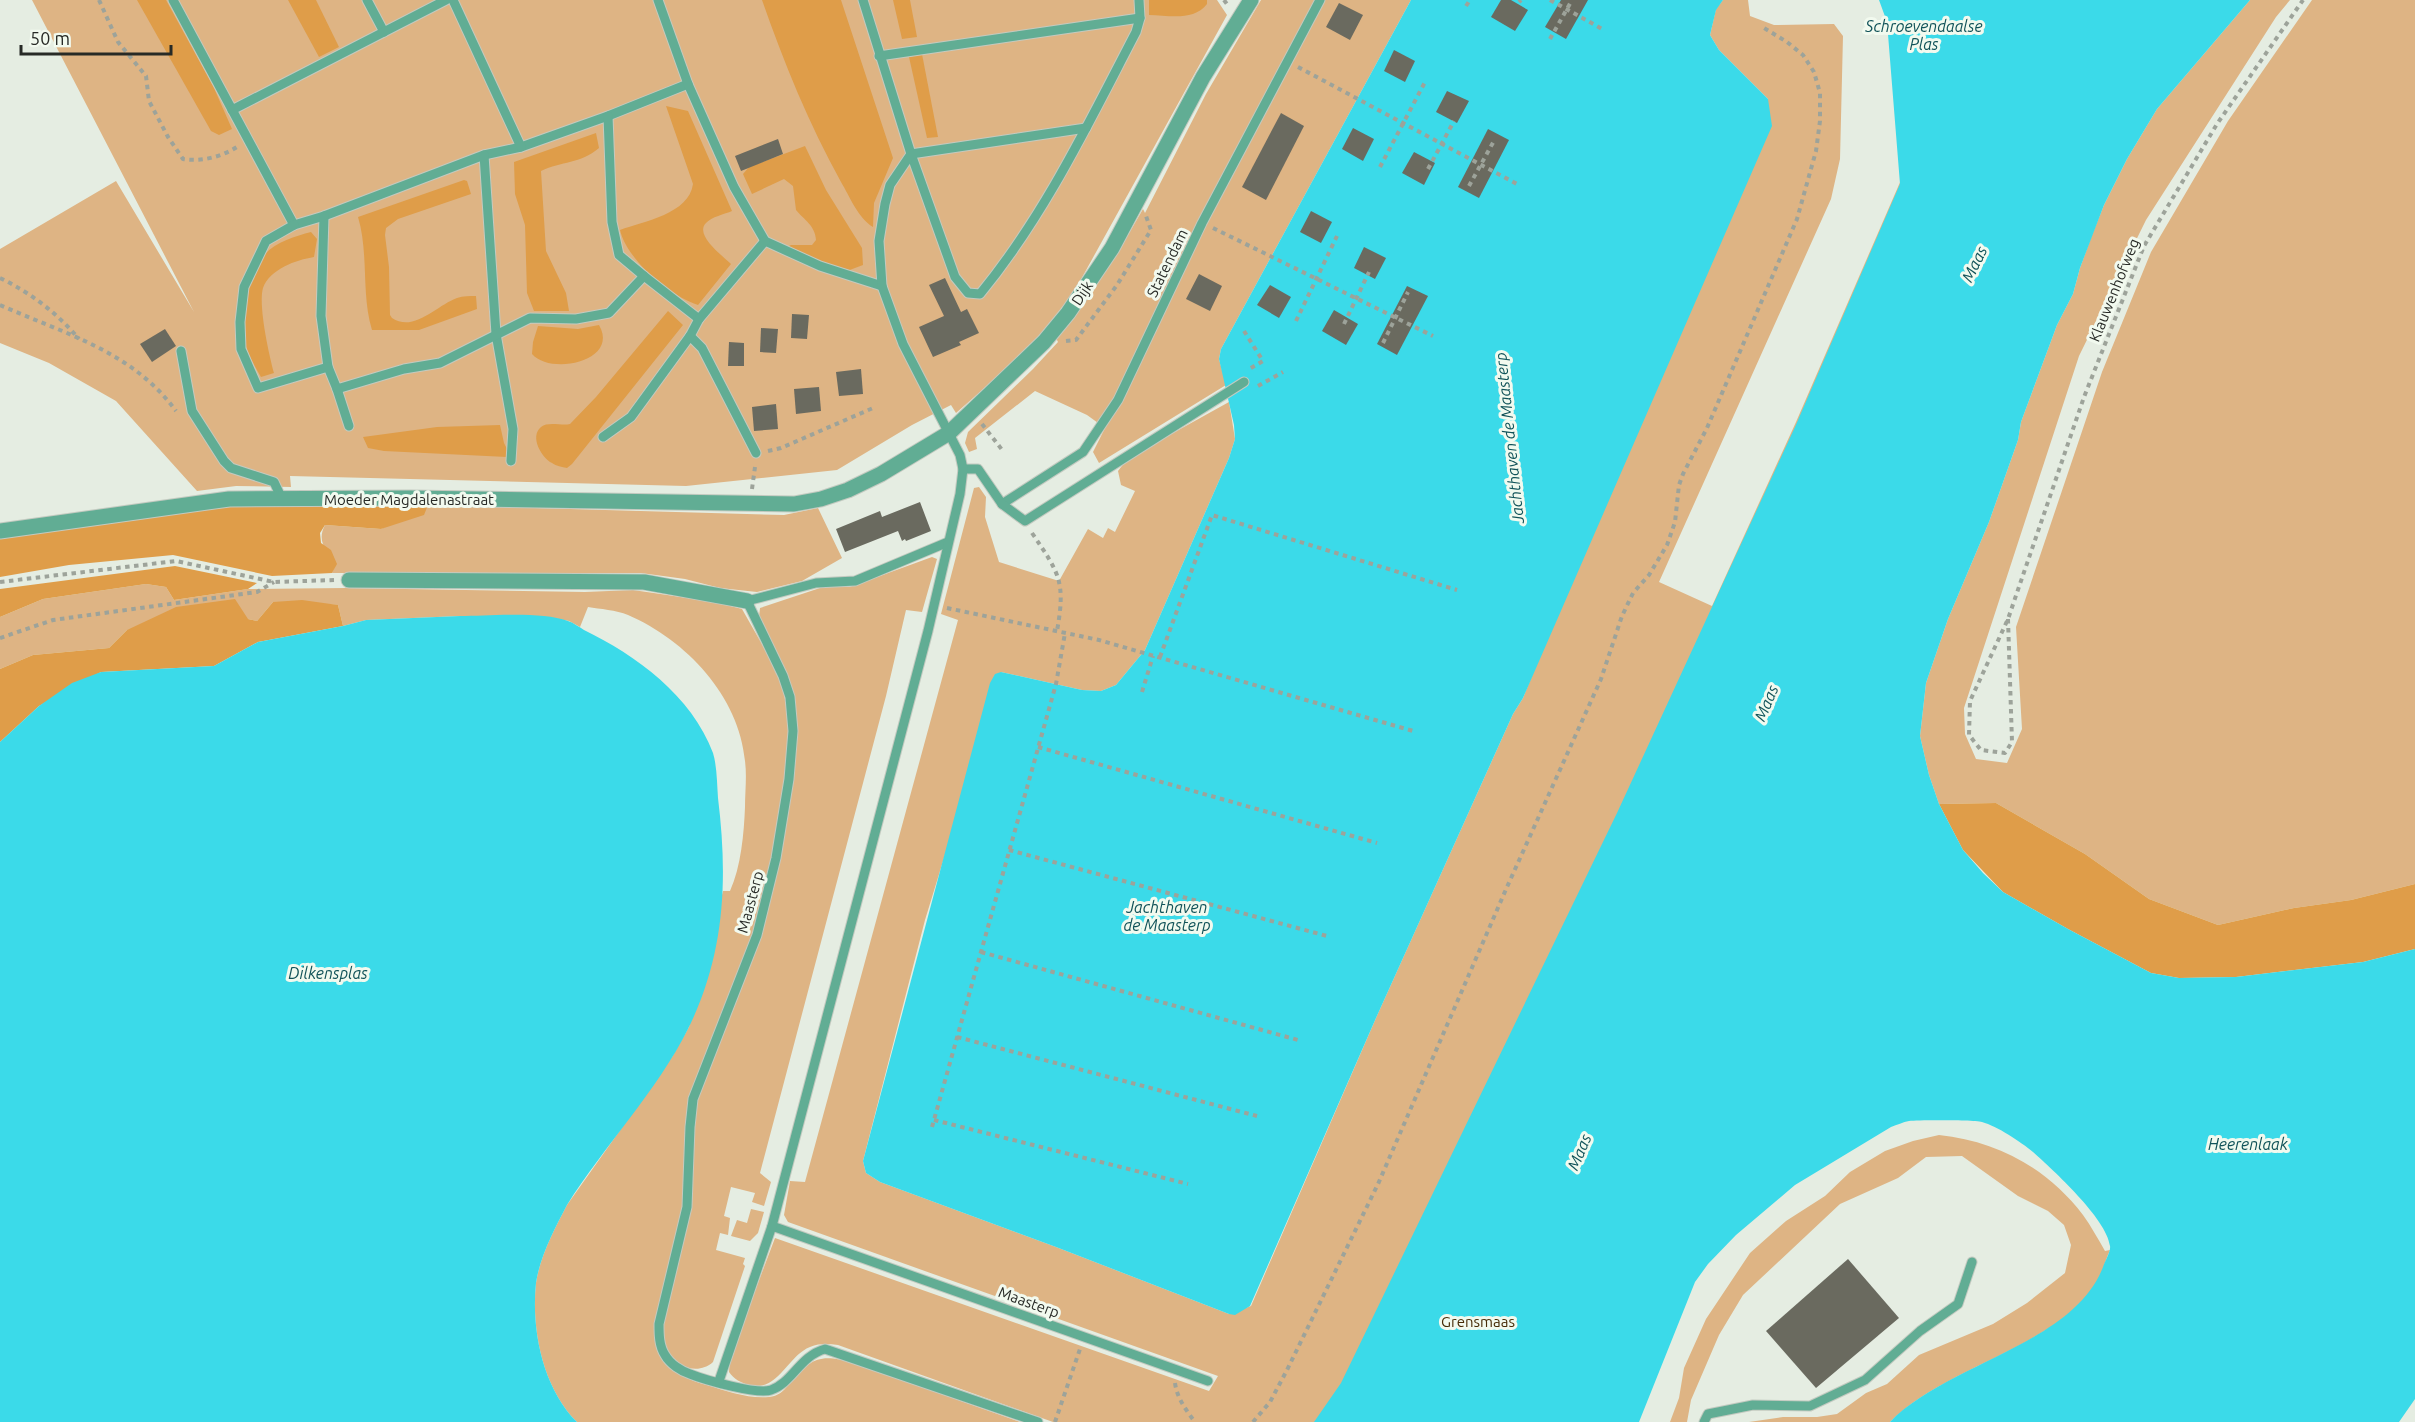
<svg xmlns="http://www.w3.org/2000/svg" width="2415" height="1422" font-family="Ubuntu,sans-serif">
	<rect width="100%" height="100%" fill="#e5ede2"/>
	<g fill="#deb484">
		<polygon points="32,0 1217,0 1227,15 1074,292 1030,348 956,413 951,405 912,425 837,470 686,486 290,476 291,487 236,486 197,491 116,401 49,363 0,343 0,249 116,181 194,312"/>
		<path d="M1261,0h150l-190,349 -2,10 7,26 -127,78 -6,-11 12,-24 -18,-13 -52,-24 -60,47 2,11 -8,3 -4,-9 3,-11 65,-63 25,-27 -2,-4c34,-40 61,-83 87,-129l2,4 61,-119z"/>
		<path d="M1723,0h25l2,16 24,9 60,-1 9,12 -3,123 -9,40 -172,383 53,24 84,-184 105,-242 88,-180 -436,1422h-500l-215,-77c-9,-1 -18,-2 -28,2 -23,9 -32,46 -61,38 -8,-2 -15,-6 -20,-13l1,-15 45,-119 434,153 9,-15 -430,-154 -4,-7 6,-34 15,1 153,-562 -17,-6 33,-126 5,-1 7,10 -1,20 14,45 60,19 29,-52 15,9 5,-10 7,4 20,-41 -14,-6 -3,-14 10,-13 101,-56 6,37 -6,19 -84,192 -29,35 -15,6 -19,-1 -81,-18 -76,248 -62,241 3,12 14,9 176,65 173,67 22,-8 125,-288 137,-304 10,-16 245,-599 -49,-49 -9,-15 6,-26z"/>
		<polygon points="2250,0 2290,0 2276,17 2146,220 2079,356 1964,708 1965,734 1976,759 2007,763 2022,729 2016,627 2102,372 2151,252 2228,121 2312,0 2415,0 2415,884 2351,900 2294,908 2218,925 2149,899 2085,854 1996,803 1939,804 1929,775 1920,736 1926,683 1948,619 1989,522 2018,440 2021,422 2057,325 2073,294 2080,268 2092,235 2104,205 2127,159 2157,109"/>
		<path d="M428,505l356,10 34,-7 24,50 -40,23 -45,11 -37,-4 -35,-9 -44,-6h-309l4,-9c-9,-13 -20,-22 -11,-39l56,4z"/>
		<path d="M932,557l5,2 -15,53 -16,-2 -20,86 -126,477 11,9 -7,24 -12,-4 3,-9 -24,-6 -7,29 6,2 -2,17 -8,-2 -4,17 29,8 -2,6 2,2 -32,96c-13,12 -33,7 -43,-7 -6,-9 -6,-18 -7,-28l27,-123 6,-102 5,-18 36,-84 21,-56 38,-215 -1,-25 -36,-87 1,-9 63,-21h26l9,-3z"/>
		<path d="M146,584l20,3 8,13 74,-11 97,-1 240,4 48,-2 82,12 27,7 34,60 7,17 6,40 -1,33 -14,92 -15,68 -69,179c-8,35 -3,70 -7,105 -3,28 -12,57 -19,84 -15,53 -18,81 43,98 19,6 42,14 62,12 9,-1 14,-5 19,-12 23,-27 31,-32 66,-22l166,59h-443c-34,-34 -46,-92 -41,-139 4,-27 19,-55 31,-78l105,-148 17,-30 34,-136h7c11,-24 14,-58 15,-84 0,-15 2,-31 0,-46 -6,-65 -59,-121 -117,-146 -12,-5 -28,-6 -40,-8l-8,20 -11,-6 -21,-4 -88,-1 -94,4 -23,6 -5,-21 -65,-3 -16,19 -9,-2 -121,11 -18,18 -76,7 -33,14v-52l43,-18z"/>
		<path d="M1939,1135c58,6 108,33 144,80 8,11 15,24 22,36l5,-1c-5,11 -8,25 -14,34 -40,63 -152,83 -206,138h-141l34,-5h34l20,-3 29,-21 21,-9 32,-29 74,-31 34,-21 38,-30 6,-28 -7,-20 -16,-14 -30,-15 -56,-40 -36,1 -28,21 -58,26 -97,91 -24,40 -28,65 -4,22h-17l9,-24 5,-30 22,-49 44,-66 36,-32 39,-25 25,-24 35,-21 28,-10z"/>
		<polygon points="751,1209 764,1212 758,1233 750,1241 731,1236 737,1220 747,1223"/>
	</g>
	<g fill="#df9d49">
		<polygon points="137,0 166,0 214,88 232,129 219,135 211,131"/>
		<polygon points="288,0 316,0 339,47 319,57"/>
		<path d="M762,0h79l52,158 -19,45 -1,24c-15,-9 -23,-30 -32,-45 -32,-58 -57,-119 -79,-182z"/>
		<polygon points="893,0 910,0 917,37 902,39"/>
		<path d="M1149,0h58v4c-14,18 -39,11 -58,11z"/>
		<polygon points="922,54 938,137 927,138 909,57"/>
		<path d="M666,106l22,5 44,100c-7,3 -21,6 -26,12 -12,12 17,33 25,41l-33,41c-28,-9 -71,-45 -78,-75 24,-9 69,-16 73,-46z"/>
		<path d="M596,133l3,15c-19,16 -37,13 -58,23l5,80 20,42 3,18h-35l-7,-18 -2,-68 -10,-31 -1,-32z"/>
		<path d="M805,146l21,44 36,58 1,17 -16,6 -64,-22 8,-4h21l4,-5c-1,-15 -12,-20 -20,-30l-3,-24 -9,-7 -32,15 -9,-20 6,-7z"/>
		<path d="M464,180l3,1 4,13 -73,25 -12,9 -1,7 4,32 1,48 2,3c22,15 45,-13 65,-20 6,-2 13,-2 19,-2l1,13 -58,21h-47c-11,-36 -3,-76 -14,-113z"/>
		<path d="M311,232l6,7 -3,18c-18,3 -44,12 -51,31 -5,17 6,67 11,85l-13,4c-6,-10 -13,-22 -16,-34 -5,-23 3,-72 20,-89 11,-12 31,-18 46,-22z"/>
		<path d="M668,311l15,14 -111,139 -5,4c-5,-1 -11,-2 -15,-5 -10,-5 -23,-26 -11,-36 7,-6 21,-1 29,-3l26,-27z"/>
		<path d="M599,325c21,36 -48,51 -67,29l1,-12 5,-16 40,3z"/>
		<polygon points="500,425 504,443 509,453 507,457 384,451 368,448 363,437 437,427"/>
		<polygon points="428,505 424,515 381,529 325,525 320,533 321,543 331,550 337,564 332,573 272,576 173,555 69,565 0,577 0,539 216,507"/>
		<polygon points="175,566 257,583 248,589 174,600 166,587 146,584 43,599 0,617 0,589"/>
		<polygon points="235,599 248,619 257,621 273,602 302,600 338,605 343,626 258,642 214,666 101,672 39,706 0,742 0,669 33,655 109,648 127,630 176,607"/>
		<polygon points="1996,803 2085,854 2149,899 2218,925 2294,908 2351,900 2415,884 2415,949 2363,962 2236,977 2179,978 2151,973 2068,929 2003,892 1963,850 1939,804"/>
	</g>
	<g fill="#3bdae9">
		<polygon points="1411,0 1723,0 1716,10 1710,35 1719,50 1768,99 1772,126 1523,698 1513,714 1376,1018 1250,1306 1235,1315 1229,1314 1056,1247 880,1182 866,1173 863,1161 990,683 995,674 1001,672 1082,690 1101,691 1116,685 1145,650 1229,458 1235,439 1234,425 1219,359 1221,349"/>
		<path d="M1879,0h371l-93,109 -30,50 -23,46 -24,63 -7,26 -16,31 -36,97 -3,18 -29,82 -41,97 -22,64 -6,53 9,39 10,29 24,46 20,23 20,19 65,37 83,44 28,5 57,-1 127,-15 52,-13v450l-16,23h-509c57,-59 183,-77 213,-155 2,-6 8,-16 7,-21 -3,-27 -57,-76 -77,-94 -12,-10 -36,-26 -51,-30 -9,-2 -63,-2 -73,-1 -6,1 -12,4 -18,6l-96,58 -59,50 -28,29 -13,18 -56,140h-325l27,-39 276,-570 178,-386 105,-243 -13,-162z"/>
		<path d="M460,616c30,0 81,-5 108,5 6,2 11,6 16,9 52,25 108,66 129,123 4,13 4,31 5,45 10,82 7,156 -30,231 -31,62 -83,116 -121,176 -12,23 -27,51 -31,78 -5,47 7,105 41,139h-577v-680l39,-36 33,-23 29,-11 113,-6 44,-24 85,-16 23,-6z"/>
	</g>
	<g fill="#6a6a5f">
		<polygon points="1501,0 1511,0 1528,10 1515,31 1491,17"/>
		<polygon points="1561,0 1588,0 1566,39 1545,27"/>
		<polygon points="1339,3 1363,15 1350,40 1326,27"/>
		<polygon points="1394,50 1415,61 1405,82 1384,71"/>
		<polygon points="1447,91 1469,101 1457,123 1436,112"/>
		<polygon points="1281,113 1304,126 1266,200 1242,187"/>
		<polygon points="1353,128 1374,139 1363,161 1342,149"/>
		<polygon points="1488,129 1509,140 1479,198 1458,187"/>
		<polygon points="778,139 783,154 741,171 735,156"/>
		<polygon points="1414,152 1435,163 1424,185 1402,173"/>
		<polygon points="1311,211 1332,222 1321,243 1300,232"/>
		<polygon points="1364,247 1386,258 1375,279 1354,268"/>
		<polygon points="1199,274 1222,286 1210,311 1186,299"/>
		<polygon points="945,278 961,312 967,309 979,333 959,342 961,345 933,357 919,327 944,316 929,285"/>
		<polygon points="1270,285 1291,297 1279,318 1257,305"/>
		<polygon points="1407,286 1428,296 1397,355 1377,344"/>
		<polygon points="1334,310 1358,324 1346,345 1322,331"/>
		<polygon points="792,314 809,315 807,339 791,338"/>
		<polygon points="761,328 778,329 776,353 760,352"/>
		<polygon points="165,329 176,346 152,362 140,344"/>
		<polygon points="729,342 744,343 744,366 728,366"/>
		<polygon points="861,369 863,394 839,396 836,372"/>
		<polygon points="819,387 821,411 796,414 794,389"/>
		<polygon points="776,404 778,429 754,431 752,407"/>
		<polygon points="920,502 931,531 906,541 905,539 902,541 898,531 845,552 836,529 880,511 882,517"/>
		<polygon points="1848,1259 1899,1318 1816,1388 1766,1331"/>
	</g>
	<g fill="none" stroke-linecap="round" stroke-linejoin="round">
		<defs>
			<g id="lane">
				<polyline points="173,0 294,225 324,216 484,155 521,147 608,116 688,84"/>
				<polyline points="367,0 384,32"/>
				<polyline points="453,0 521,147"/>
				<polyline points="658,0 688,84 734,187 765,241 820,266 882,286"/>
				<path d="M863,0l48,154 44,123 13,16 12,1c65,-79 109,-172 156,-262l4,-14 -1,-18"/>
				<polyline points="879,56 1140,18"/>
				<polyline points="232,110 446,0"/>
				<polyline points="484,155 496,334 513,429 511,461"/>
				<polyline points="324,216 321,316 328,367"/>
				<polyline points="294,225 266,241 244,287 240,322 241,349 258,388 328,367 337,389 404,369 440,363 530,318 576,319 609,313 644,276 619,255 612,222 608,116"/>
				<polyline points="644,276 699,319"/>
				<polyline points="690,336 702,348 756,453"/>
				<polyline points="181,351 192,411 224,461 231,468 274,482 282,499"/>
				<polyline points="337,389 349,426"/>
				<polyline points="603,437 631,417 690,336 699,319 765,241"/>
				<polyline points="963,469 978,469 1002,504 1083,452 1118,400 1202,223 1320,0"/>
				<polyline points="1002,504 1025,521 1244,382"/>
				<path d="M948,542l-93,39 -39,2 -69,18 36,75 7,21 3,34 -4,48 -13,79 -19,77 -64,164 -3,28 -3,80 -28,117c0,10 0,22 6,31 5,9 16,16 25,19 15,6 68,21 81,16 21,-7 29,-34 54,-41l213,73"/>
				<polyline points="772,1226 1208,1381"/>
				<polyline points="719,1381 772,1226 928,631 960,494 963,469 960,455 903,344 882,286 879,241 885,204 890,185 911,154 1086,128"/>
				<polyline points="1704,1422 1708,1414 1753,1405 1810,1406 1865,1380 1920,1331 1958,1304 1972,1262"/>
			</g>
			<g id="street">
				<polyline points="0,531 229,499 410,498 794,504 821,499 848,490 881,474 949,433 1044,342 1068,313 1112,248 1203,77 1251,0"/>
				<polyline points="349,580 644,582 747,601"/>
			</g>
		</defs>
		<use href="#lane" stroke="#c3cac0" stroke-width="11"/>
		<use href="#street" stroke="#c3cac0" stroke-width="17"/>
		<g stroke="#9da39a" stroke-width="4" stroke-dasharray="4.5 4.5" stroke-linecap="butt">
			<path d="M99,0l19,42 28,34 3,25 19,36 15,22c18,3 38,-2 54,-12"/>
			<polyline points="1224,0 1229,7"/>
			<polyline points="1550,0 1604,30"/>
			<polyline points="1519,2 1521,0"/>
			<polyline points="1466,6 1470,0"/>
			<polyline points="1550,39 1572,0"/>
			<polyline points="1298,67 1517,184"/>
			<polyline points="1380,167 1425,82"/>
			<polyline points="1428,169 1454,121"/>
			<polyline points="1469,186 1495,139"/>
			<polyline points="1213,228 1433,336"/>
			<path d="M0,278c31,15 57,35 79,61"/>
			<path d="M0,305c65,29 132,46 176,106"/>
			<polyline points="1296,321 1337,236"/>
			<polyline points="1344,324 1369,272"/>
			<polyline points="1244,331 1263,361 1249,369"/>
			<polyline points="1066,341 1076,340 1117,285 1151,230 1146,216"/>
			<polyline points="1383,343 1408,292"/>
			<polyline points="1258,386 1283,372"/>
			<polyline points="982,424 1003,451"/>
			<polyline points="768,451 781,448 873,408"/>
			<polyline points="752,489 755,467"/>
			<path d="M1032,533c27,40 34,48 25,98"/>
			<polyline points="0,582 176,561 274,582 335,580"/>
			<polyline points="947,608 1099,640 1413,731"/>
			<polyline points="2008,619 2012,742 2005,753 1981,750 1969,735 1970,701 2008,619 2084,397 2144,246 2217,124 2303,0"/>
			<polyline points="0,638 53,620 257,592 274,582"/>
			<polyline points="1160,657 1212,515 1457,590"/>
			<polyline points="1142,692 1153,656"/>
			<polyline points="1038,747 1377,843"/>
			<polyline points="1009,850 1327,936"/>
			<polyline points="981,952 1298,1040"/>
			<polyline points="957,1037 1257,1116"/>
			<polyline points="934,1120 1188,1184"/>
			<polyline points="932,1127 1056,684 1065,633"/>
			<path d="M1175,1383c2,15 11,27 20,39"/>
			<polyline points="1055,1422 1080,1349"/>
			<polyline points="1253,1422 1270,1402 1287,1370 1378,1184 1507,887 1601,679 1622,616 1633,593 1649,575 1667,545 1675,522 1679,485 1683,474 1707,428 1797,219 1816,151 1820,121 1820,93 1814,72 1803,55 1787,42 1764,28"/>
		</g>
		<use href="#lane" stroke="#61ad94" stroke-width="9"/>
		<use href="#street" stroke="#61ad94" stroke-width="15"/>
	</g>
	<g text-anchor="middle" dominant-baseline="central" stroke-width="6" stroke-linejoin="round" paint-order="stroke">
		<g font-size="15" fill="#272a26" stroke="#f2faef">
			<text transform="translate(1167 263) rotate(-64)">Statendam</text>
			<text transform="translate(2114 290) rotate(-68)">Klauwenhofweg</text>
			<text transform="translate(1082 293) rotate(-56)">Dijk</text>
			<text x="409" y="499">Moeder Magdalenastraat</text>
			<text transform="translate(750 902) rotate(-75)">Maasterp</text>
			<text transform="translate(1029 1302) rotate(20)">Maasterp</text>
		</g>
		<g font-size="15" fill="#462b06" stroke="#f2faef">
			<text x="1478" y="1321">Grensmaas</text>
		</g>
		<g font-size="16" font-style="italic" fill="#115359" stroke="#f2faef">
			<text x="1924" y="26">Schroevendaalse<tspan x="1924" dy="18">Plas</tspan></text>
			<text transform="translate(1974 264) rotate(-64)">Maas</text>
			<text transform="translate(1509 438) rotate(-96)">Jachthaven de Maasterp</text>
			<text transform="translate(1766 703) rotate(-67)">Maas</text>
			<text x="1167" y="907">Jachthaven<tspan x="1167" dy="18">de Maasterp</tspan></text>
			<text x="328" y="973">Dilkensplas</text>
			<text x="2248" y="1144">Heerenlaak</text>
			<text transform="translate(1579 1152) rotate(-67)">Maas</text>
		</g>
	</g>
	<path d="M21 45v9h150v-9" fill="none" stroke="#272a26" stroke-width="3"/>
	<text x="30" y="45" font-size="18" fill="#272a26" stroke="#f2faef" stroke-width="4.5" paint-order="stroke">50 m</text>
</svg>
